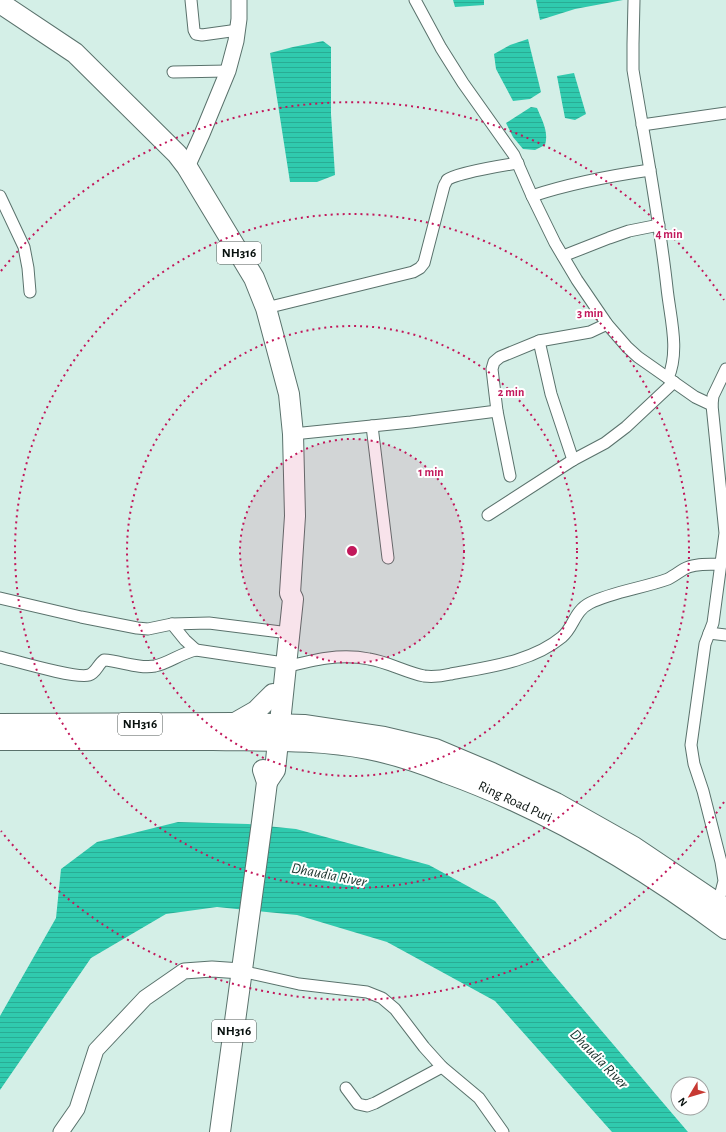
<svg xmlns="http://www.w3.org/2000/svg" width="726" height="1132" font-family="'Alegreya Sans',sans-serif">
	<defs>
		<pattern id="water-rules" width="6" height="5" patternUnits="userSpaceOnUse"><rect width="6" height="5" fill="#30caae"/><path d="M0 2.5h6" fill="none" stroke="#29ac94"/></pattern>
	</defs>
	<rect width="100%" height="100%" fill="#d4efe7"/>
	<g fill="url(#water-rules)">
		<polygon points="453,0 484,0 484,5 455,7"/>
		<polygon points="536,0 623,0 575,9 540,20"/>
		<polygon points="528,39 541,92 530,99 513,101 496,69 494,54 510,45"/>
		<polygon points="323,41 331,47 331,114 335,175 317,182 290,182 270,53 293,47"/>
		<polygon points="574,73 586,114 575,120 565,118 557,76"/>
		<path d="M531,107l6,1c5,12 12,24 8,37l-10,5 -12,-1 -10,-12 -7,-14z"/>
		<polygon points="178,822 248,824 296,829 429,865 495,901 548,968 688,1132 612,1132 495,1001 387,942 297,915 217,907 166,914 91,958 0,1090 0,1016 56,918 61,869 97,842"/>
	</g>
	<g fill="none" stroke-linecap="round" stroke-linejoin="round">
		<defs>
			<g id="street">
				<polyline points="191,0 194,30 196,34 202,35 238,30"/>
				<polyline points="415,0 441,48 463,83 514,155 532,196 555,243 577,280 607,324 627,347 638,357 695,397 712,405"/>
				<path d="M634,0l-1,44v26c12,73 26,145 34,218 3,29 13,62 1,90"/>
				<polyline points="173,72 228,71"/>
				<polyline points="642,125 726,113"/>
				<polyline points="0,196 24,247 28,268 30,292"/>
				<path d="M532,196c39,-13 77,-20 118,-26"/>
				<polyline points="563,256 609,238 629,231 659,225"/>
				<path d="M266,308l147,-36 7,-4 4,-5 20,-77c0,-1 3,-5 3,-6 9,-7 58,-15 71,-17"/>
				<polyline points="539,341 551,394 573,460"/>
				<polyline points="372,426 388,558"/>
				<polyline points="293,434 411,422 497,411"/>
				<polyline points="510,476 497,411 492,369 494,362 500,357 539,341 590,332 607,324"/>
				<polyline points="488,515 573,460 605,443 626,427 674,382"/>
				<polyline points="0,598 81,617 137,628 148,629 172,624 209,623 281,632"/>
				<polyline points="172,624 185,640 196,650"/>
				<polyline points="709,633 726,635"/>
				<path d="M0,657c16,4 76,22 89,18 7,-2 9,-11 15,-15 17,1 34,9 51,6 14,-3 26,-13 41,-16l81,12"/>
				<path d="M286,667c27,-7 54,-14 83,-8 19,3 36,13 55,17 8,1 18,0 27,-2 37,-7 81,-12 111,-37 12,-10 12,-26 28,-34 22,-11 53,-15 78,-24 6,-3 11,-7 16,-10 10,-6 26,-4 36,-5"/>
				<polyline points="718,904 724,881 721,862 703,791 694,764 691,745 705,644 713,623 725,533 712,405 713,396 726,369"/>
				<polyline points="241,971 299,984 367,992 382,998 395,1009 424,1047 442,1067 479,1098 503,1132"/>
				<polyline points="346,1088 358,1104 367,1106 375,1103 442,1067"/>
			</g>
			<g id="secondary">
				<polyline points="187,167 202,134 228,71 236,41 239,19 239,0"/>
				<polyline points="61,1132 77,1109 96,1050 145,998 184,971 212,969 241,971"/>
			</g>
			<g id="highway">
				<polyline points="0,3 75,53 177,154 187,167 254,278 266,308 289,394 293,434 295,516 290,593 293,599 275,770 267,782"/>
				<polyline points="235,723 256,711 273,694"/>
				<polyline points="0,724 235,723 304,725 384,737 435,749 492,773 556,803 634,847 726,909"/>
				<path d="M0,740c71,0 142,0 213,0 51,1 105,-1 155,9 26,5 53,14 78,24 100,36 194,92 280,156"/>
				<polyline points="220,1132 262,822 267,782 263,770"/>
			</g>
		</defs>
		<use href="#street" stroke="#5a726c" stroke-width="13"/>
		<use href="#secondary" stroke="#5a726c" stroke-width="17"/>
		<use href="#highway" stroke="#5a726c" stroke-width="22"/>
		<use href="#street" stroke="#fff" stroke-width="11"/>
		<use href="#secondary" stroke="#fff" stroke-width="15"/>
		<use href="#highway" stroke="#fff" stroke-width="20"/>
	</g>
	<circle cx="352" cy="551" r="112" fill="#c2185b" fill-opacity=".12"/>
	<g fill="none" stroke="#c2185b" stroke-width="2" stroke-dasharray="2 4">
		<circle cx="352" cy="551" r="112"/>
		<circle cx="352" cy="551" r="225"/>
		<circle cx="352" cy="551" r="337"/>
		<path d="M724 802A449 449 0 0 1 1 831M1 271A449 449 0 0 1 724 300"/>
	</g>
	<g text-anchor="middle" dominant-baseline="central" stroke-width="4" stroke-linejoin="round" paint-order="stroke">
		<g fill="#fff" stroke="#515856" stroke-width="1">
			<rect x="217" y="242" width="44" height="22" rx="3"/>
			<rect x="118" y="713" width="44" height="22" rx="3"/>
			<rect x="212" y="1020" width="44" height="22" rx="3"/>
		</g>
		<g font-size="13" font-weight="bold" fill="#07100d">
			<text x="239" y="253">NH316</text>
			<text x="140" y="724">NH316</text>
			<text x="234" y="1031">NH316</text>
		</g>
		<g font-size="14" fill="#07100d" stroke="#fff">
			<text transform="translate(515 802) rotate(25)">Ring Road Puri</text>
		</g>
		<g font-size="15" font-style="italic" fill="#18302a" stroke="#fff">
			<text transform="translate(329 875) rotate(11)">Dhaudia River</text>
			<text transform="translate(599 1059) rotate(46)">Dhaudia River</text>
		</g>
	</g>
	<circle cx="352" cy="551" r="6" fill="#c2185b" stroke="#fff" stroke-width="2"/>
	<g font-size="12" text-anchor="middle" font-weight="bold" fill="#c2185b" stroke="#fff" stroke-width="4" stroke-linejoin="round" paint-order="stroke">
		<text x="669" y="238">4 min</text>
		<text x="590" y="317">3 min</text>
		<text x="511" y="396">2 min</text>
		<text x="431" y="476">1 min</text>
	</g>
	<g transform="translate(690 1096) rotate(232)"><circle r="19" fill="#ffffff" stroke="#9c9f9e"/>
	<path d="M0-3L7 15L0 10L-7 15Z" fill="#c73932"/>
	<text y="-6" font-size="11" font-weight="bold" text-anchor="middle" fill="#07100d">N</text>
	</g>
</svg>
